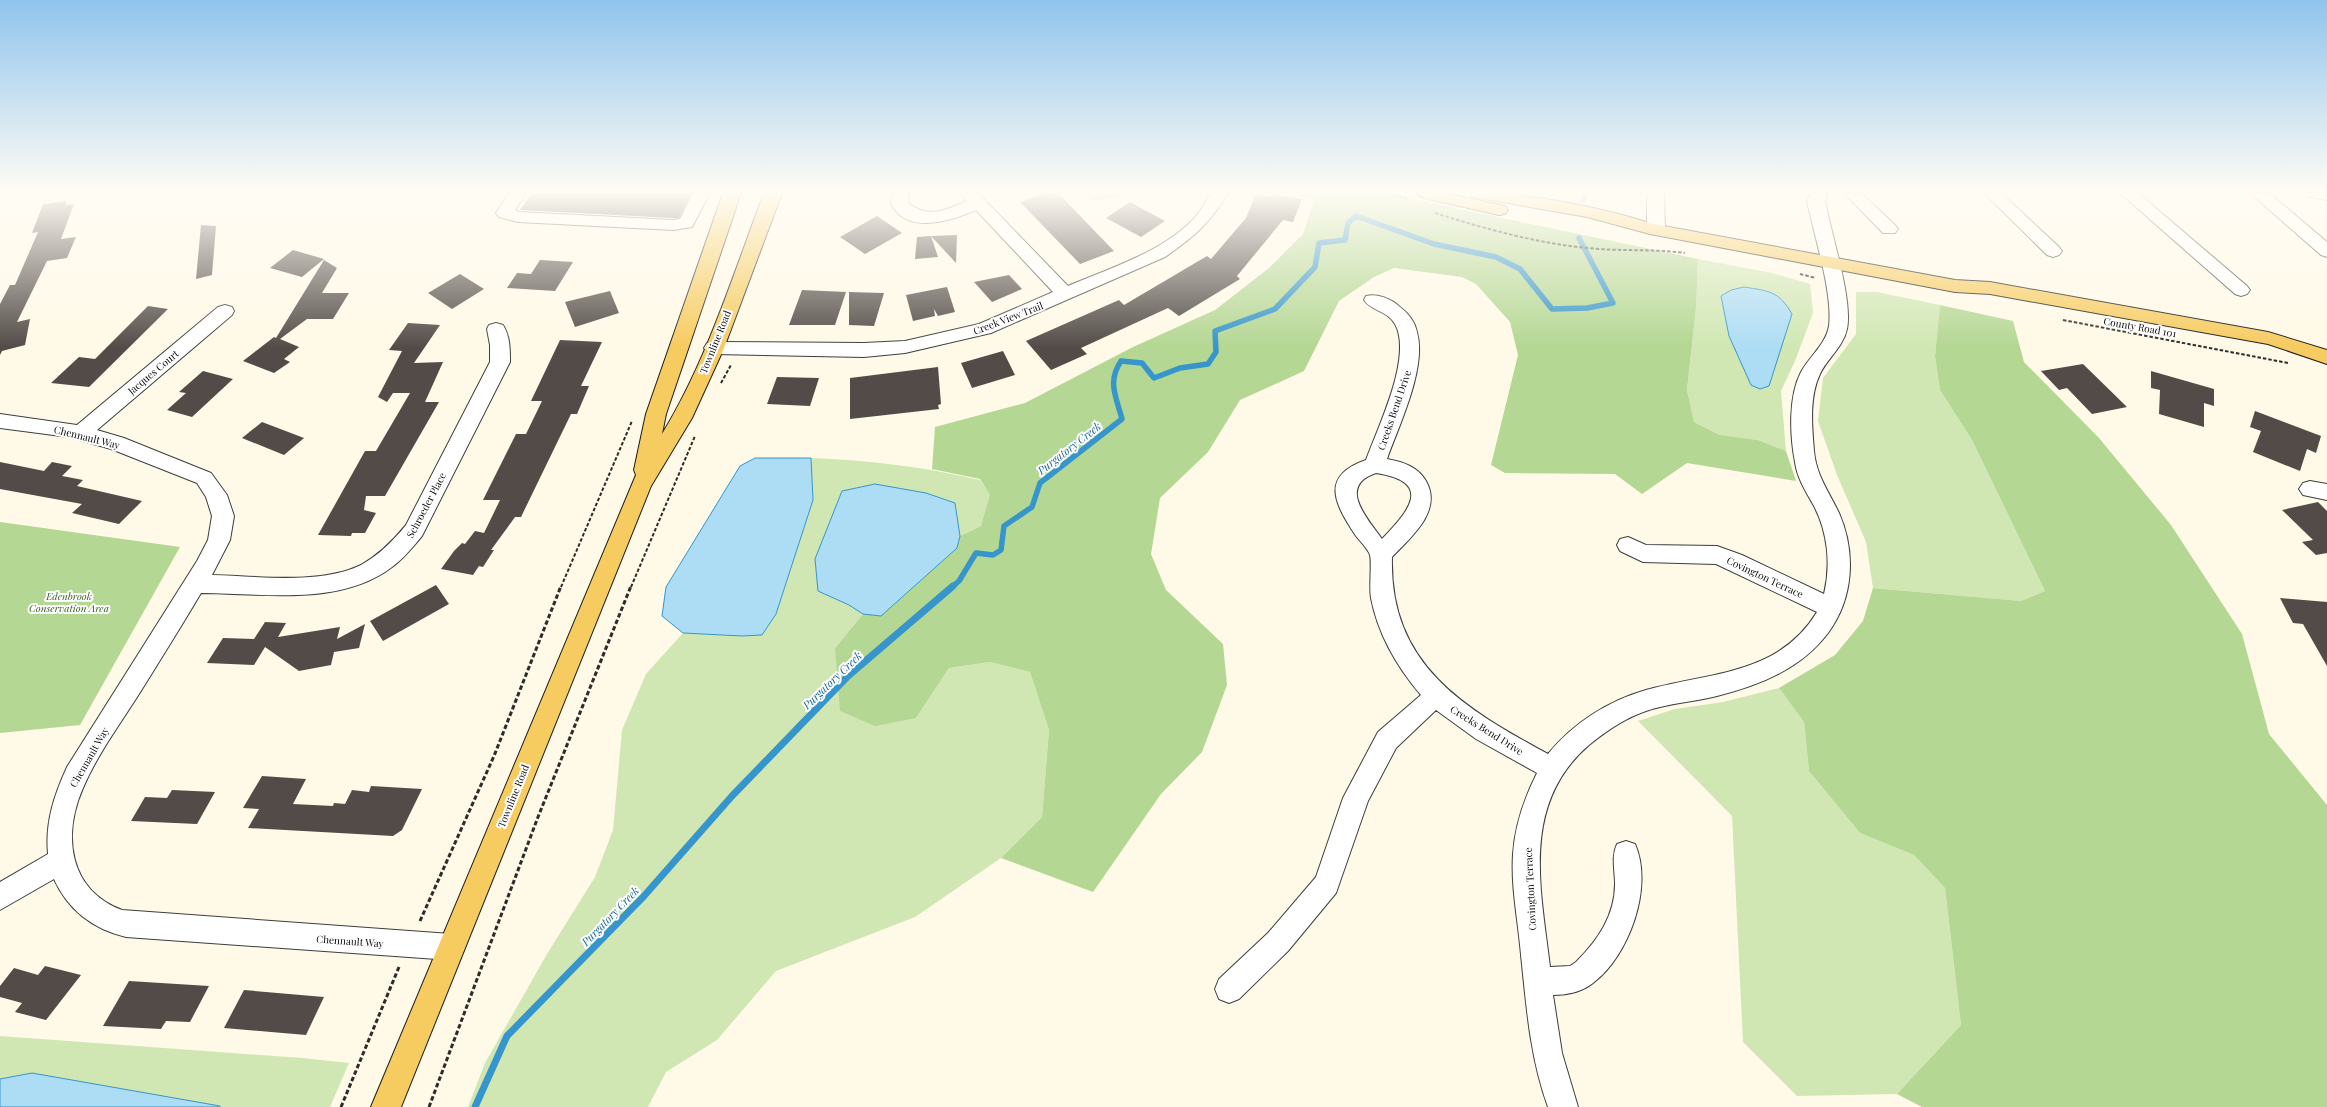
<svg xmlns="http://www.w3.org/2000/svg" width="2327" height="1107" font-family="'Playfair Display',serif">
	<rect width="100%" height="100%" fill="#fff9e7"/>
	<g fill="#d0e7b3" fill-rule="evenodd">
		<path d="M1698,259l74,14 38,11 3,29 -18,48 -14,30 5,60 -28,-11 -38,-5 -26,-13 -7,-32 9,-82zM1721,296l30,89 -22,-49z"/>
		<polygon points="1856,292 1877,292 1940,305 1935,356 1940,390 1972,440 2045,591 2021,601 1873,588 1866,542 1837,475 1818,421 1823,378 1856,334"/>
		<path d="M811,458c58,2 113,9 169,22l11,16 -10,30 -21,10 -5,-33 -29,-10 -108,98 31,14 14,9 -28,34 81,70 33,-50 41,-6 40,10 19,58 -7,87 -41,41 -86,59 -139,54 -59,69 -51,32 -18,35h-180l17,-44 62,-109 48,-77 18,-47 9,-100 24,-56 37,-41 59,3 20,-2 14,-20 37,-114z"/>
		<polygon points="1779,688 1804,722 1809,771 1860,833 1914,855 1945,888 1961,1025 1897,1094 1797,1096 1743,1042 1732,816 1638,721 1675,709 1723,702"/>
		<polygon points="0,1036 302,1058 349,1063 330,1107 0,1107"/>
	</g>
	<g fill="#b4d793">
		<polygon points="1084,193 1123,193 1119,198 1093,201"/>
		<polygon points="1279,193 1383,193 1698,259 1696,308 1687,390 1694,422 1720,435 1758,440 1786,451 1796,481 1687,463 1642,494 1615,474 1505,473 1491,465 1518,355 1510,322 1476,284 1462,277 1394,268 1374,277 1339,301 1304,371 1240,400 1208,452 1160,498 1151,554 1166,590 1223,644 1227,685 1202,752 1161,794 1093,892 1001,858 1042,817 1049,730 1030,672 990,662 949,668 916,718 875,726 840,711 835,648 863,614 881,616 957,548 960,536 981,526 990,495 980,479 932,469 935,427 1025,403 1133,347 1215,310 1269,268 1303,234 1315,199"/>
		<polygon points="1940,305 2013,321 2024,362 2099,438 2171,525 2242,634 2269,734 2327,805 2327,1107 1922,1107 1897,1094 1961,1025 1945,888 1914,855 1860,833 1809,771 1804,722 1779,688 1835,655 1863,621 1873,588 2021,601 2045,591 1972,440 1940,390 1935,356"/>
		<polygon points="0,522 180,547 80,725 0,733"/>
	</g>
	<g fill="#adddf4" stroke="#3695ca">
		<path d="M1744,287c25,4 35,4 48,27l-23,72 -9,3 -9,-4 -22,-49 -8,-40 10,-6z"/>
		<polygon points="755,458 811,458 813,500 776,614 762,635 742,636 683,633 662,616 666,587 740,466"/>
		<polygon points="875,484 926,493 955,503 960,536 957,548 881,616 863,614 849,605 818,591 815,559 842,491"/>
		<polygon points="32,1073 220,1106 220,1107 0,1107 0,1079"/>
	</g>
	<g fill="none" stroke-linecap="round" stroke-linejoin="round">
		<g stroke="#3695ca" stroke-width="5.5">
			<polyline points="1583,200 1586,193"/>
			<path d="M952,587l7,-6 17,-28 17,2 8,-5 3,-24 28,-19 8,-24 82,-64c-6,-23 -15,-37 -1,-58l21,2 12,15 26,-10 28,-4 8,-12 -1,-21 60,-22 40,-42 4,-24 26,-3 3,-17 8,-7 78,28 62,13 24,12 32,40 35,-1 26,-5 -34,-65"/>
		</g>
		<polyline stroke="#3695ca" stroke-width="7" points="475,1107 507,1036 644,896 732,796 848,676 953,586"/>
	</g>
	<g fill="#524b47">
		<polygon points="532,193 692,193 679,218 673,218 520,210"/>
		<polygon points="1045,193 1058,193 1114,251 1080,264 1020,202"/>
		<polygon points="1256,194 1271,197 1272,194 1302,199 1293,222 1283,220 1237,276 1240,279 1179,316 1168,308 1081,348 1087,354 1051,370 1026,341 1119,300 1124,305 1207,256 1211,259 1246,218"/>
		<polygon points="67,201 65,205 74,204 61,239 76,237 67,258 47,261 17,322 30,319 25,345 2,351 0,355 0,304 10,285 15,285 38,232 32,233 43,204"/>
		<polygon points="1130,202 1165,221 1141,237 1106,218"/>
		<polygon points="877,216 902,233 865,254 840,237"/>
		<polygon points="201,225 216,226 212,275 196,279"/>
		<polygon points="957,235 956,263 931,236"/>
		<polygon points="931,236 938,257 915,259 917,237"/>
		<polygon points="293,250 324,259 302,277 270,268"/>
		<polygon points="324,260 337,268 322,293 349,293 333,319 307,319 280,339 299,347 284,359 290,362 274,373 243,361 274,337 276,338"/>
		<polygon points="540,260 573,262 555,291 507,288 517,273 531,274"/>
		<polygon points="460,274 484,289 452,309 428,293"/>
		<polygon points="1009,275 1022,289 992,302 974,282"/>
		<polygon points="947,287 955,312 938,316 934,309 935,316 913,321 906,295"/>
		<polygon points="802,290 846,292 835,325 789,325"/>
		<polygon points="610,291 619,313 575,327 565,302"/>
		<polygon points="849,292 884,293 874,326 849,325"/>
		<polygon points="148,306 168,309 89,387 51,383 79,357 95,359"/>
		<polygon points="408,323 440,325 414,363 443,362 425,402 439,402 385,496 366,496 364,510 376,513 365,533 352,533 351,536 318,535 365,451 376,451 410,393 393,393 387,402 378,397 402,351 389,350"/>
		<polygon points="560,340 602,342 581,386 589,386 577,414 571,414 521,517 515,517 491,550 494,550 483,567 479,566 473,575 441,569 454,551 462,543 465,544 475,531 484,533 500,500 483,500 516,434 526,434 542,401 531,401"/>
		<polygon points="1003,351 1015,375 972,388 961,363"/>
		<polygon points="2083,364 2127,407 2092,414 2067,388 2059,390 2041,371"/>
		<polygon points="938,367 941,404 938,405 939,409 850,419 850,378"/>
		<polygon points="203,371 233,379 192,417 167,410 186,393 179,392"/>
		<polygon points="2151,371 2214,389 2214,406 2204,403 2204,427 2159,414 2160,390 2151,388"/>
		<polygon points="777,377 819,378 810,406 767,404"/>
		<polygon points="2255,411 2321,436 2316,453 2307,449 2300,471 2253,452 2261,431 2250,427"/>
		<polygon points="262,422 304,438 284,455 242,438"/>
		<polygon points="0,462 44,471 52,462 72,466 62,476 83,480 77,486 142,501 119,524 72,513 82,504 0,489"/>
		<polygon points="2318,502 2327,511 2327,553 2316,555 2302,542 2313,540 2282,510"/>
		<polygon points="436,585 449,604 383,641 370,621"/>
		<polygon points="2280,598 2327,602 2327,666 2303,624 2293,623"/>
		<polygon points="265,622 286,623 278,637 340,627 337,639 365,624 359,648 334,652 331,665 299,671 265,647 254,665 207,663 223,638 254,639"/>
		<polygon points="262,776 306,779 293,804 333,806 334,803 345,804 352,790 369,792 371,786 422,789 402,830 393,836 248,828 259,809 243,808"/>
		<polygon points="172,790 215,792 197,824 131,821 145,797 167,798"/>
		<polygon points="45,966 81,975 46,1020 15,1012 22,1003 0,997 0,986 14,968 38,975"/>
		<polygon points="129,981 209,986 190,1022 166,1021 161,1029 103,1026"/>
		<polygon points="244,990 324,997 306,1035 224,1028"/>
	</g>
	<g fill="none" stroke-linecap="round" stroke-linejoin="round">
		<defs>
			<g id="minor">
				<polygon points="509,193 526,193 515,210 519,212 673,220 680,219 693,193 710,193 692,227 673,230 518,222 499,217 496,213"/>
				<path d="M893,193h16l-1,10c20,16 39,7 59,-2l-6,-8h17l90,93c42,-18 104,-37 132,-75 4,-6 7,-12 11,-18h17c-19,31 -33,43 -63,64l-174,76 -86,20 -41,4 -150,-3 -7,-1 -3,-5 3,-5 7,-1 150,1 41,-2 74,-17 74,-32 -77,-82c-25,11 -72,26 -85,-8z"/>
				<polygon points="1647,193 1664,193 1665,230 1662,234 1650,234 1647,230"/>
				<path d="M1811,193h17l-3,8c6,32 28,99 22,128 -4,18 -20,30 -27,45 -11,23 -8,53 -6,77 2,24 15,41 25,62 17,39 15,85 -11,120 -27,36 -68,52 -111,63 -23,6 -48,7 -71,15 -21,7 -40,20 -57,34 -69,59 -48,145 -39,222l20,-1 6,-4c22,-22 39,-47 39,-78 0,-14 -4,-27 2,-40l9,-3 9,3c19,43 -6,112 -42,139 -11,9 -27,12 -40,12l9,58 16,54h-30c-19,-52 -22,-106 -28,-162 -3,-30 -9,-60 -7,-91 2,-29 11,-55 24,-81l-61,-34 -40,-29 -40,38 -28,53 -32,92 -48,58 -49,48 -10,4 -10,-4 -4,-10 4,-10 49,-46 48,-56 27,-79 35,-66 43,-37c-24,-28 -43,-61 -50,-97 -2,-11 1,-35 -1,-43 -2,-6 -10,-14 -14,-19 -22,-33 -36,-60 10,-76 12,-33 47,-104 29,-136 -7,-13 -24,-13 -31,-24l2,-4c11,-3 26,3 34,11 8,6 15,15 17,25 10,36 -18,93 -30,127 17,3 31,8 39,22 17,30 -15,56 -34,76 -3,108 72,151 156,197 25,-31 60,-53 98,-64 63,-18 132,-14 171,-78l-101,-48 -73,-2 -23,-11 -3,-6 3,-6 8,-2 18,8 71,1 25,9 82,39c7,-29 4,-61 -10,-88 -8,-14 -17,-28 -19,-44 -5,-26 -7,-65 6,-90 8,-15 25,-28 28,-46 4,-33 -15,-91 -22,-125zM1376,473c58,9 33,38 6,66 -15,-21 -45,-53 -6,-66z"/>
				<polygon points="1844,193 1861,193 1895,225 1898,229 1895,233 1883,233"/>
				<polygon points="1984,193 2001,193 2059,247 2062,251 2059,255 2053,257 2047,255"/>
				<polygon points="2120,193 2138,193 2247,286 2250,290 2247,294 2241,296 2235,294"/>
				<polygon points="2250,193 2269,193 2327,242 2327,257 2321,255"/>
				<polygon points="2307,193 2327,193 2327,200 2310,197"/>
				<path d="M225,305l7,2 2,4 -2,4 -135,115 27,8 87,35 16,22 7,21 -4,24 -18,35c44,1 109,10 149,-10 18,-10 32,-24 45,-40l84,-163v-17l-3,-16 2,-4 7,-2 7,2c7,11 7,24 7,37l-88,174c-9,11 -18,22 -30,31 -52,40 -130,26 -191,26 -20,34 -41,67 -62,101 -19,30 -42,61 -56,94 -21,48 -14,102 39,122l329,24 10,4 4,9 -4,9 -10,4 -325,-23c-33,-8 -58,-27 -72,-58l-54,31v-28l48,-28c-3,-32 6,-58 19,-87l130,-206 11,-21 4,-24 -6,-19 -9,-14 -86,-34 -42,-12 -69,-9v-14l77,11 141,-118z"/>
				<polygon points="2310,481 2327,484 2327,500 2303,495 2299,489 2303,483"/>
			</g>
			<g id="major">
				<path d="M723,193h18l-75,221 -4,20c45,-73 72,-162 102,-241h18l-58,155 -32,70 -41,68 -250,621h-30l265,-632 -2,-5 12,-56z"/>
				<polygon points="1417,193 1443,193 1505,206 1508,210 1505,214 1499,215 1420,197"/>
				<path d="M1470,193c23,-3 47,2 70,5 38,6 76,14 113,26l302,56 35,2 278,50 59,18v14l-59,-20 -278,-50 -35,-2 -305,-58 -63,-17 -108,-19 -6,-1z"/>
			</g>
		</defs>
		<use href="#minor" stroke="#3d3d3d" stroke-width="2"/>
		<use href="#major" stroke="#1b1b1b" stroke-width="2"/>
		<g stroke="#2c2c2c" stroke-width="2" stroke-dasharray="3.5 2" stroke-linecap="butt">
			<polyline points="1388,193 1409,199"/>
			<path d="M1435,213c54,17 108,32 164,36 29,2 57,0 86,4"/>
			<polyline points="1800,274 1816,278"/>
			<polyline points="2063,320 2288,363"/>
			<polyline points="721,383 731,365"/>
			<polyline points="561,587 632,421"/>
			<polyline points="631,587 695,436"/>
		</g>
		<g stroke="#2c2c2c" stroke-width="3" stroke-dasharray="4.5 2.5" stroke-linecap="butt">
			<polyline points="420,921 494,756 561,586"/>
			<polyline points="341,1107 399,967"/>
			<polyline points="429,1107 538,817 631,586"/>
		</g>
		<use href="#minor" fill="#fff" fill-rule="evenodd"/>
		<use href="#major" fill="#f6cb60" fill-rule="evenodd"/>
	</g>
	<linearGradient id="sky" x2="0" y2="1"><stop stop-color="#90c4ed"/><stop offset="0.55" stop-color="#fffcf4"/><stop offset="1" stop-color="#fffcf4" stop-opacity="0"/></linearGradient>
	<rect width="2327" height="348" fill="url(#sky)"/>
	<g text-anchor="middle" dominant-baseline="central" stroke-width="4" stroke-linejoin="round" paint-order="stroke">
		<g font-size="10" fill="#0a0a0a" stroke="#fff">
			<text transform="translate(1008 318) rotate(-21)">Creek View Trail</text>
			<text transform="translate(2140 327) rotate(10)">County Road 101</text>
			<text transform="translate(715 342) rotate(-68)">Townline Road</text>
			<text transform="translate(153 372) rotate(-40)">Jacques Court</text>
			<text transform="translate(1394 410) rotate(-71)">Creeks Bend Drive</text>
			<text transform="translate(87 437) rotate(14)">Chennault Way</text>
			<text transform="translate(426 505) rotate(-62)">Schroeder Place</text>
			<text transform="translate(1765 577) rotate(25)">Covington Terrace</text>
			<text transform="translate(1487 730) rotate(32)">Creeks Bend Drive</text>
			<text transform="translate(89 757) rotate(-60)">Chennault Way</text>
			<text transform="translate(513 796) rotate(-68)">Townline Road</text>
			<text transform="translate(1530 889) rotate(-93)">Covington Terrace</text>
			<text transform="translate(350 941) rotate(4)">Chennault Way</text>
		</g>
		<g font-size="10" font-style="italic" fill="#2d5f1d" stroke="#fff">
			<text x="69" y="596">Edenbrook<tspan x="69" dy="12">Conservation Area</tspan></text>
		</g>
		<g font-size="11" font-style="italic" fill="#176597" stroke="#fff">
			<text transform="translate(1069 448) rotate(-38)">Purgatory Creek</text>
			<text transform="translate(832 680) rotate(-44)">Purgatory Creek</text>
			<text transform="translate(610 916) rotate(-46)">Purgatory Creek</text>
		</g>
	</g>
</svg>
